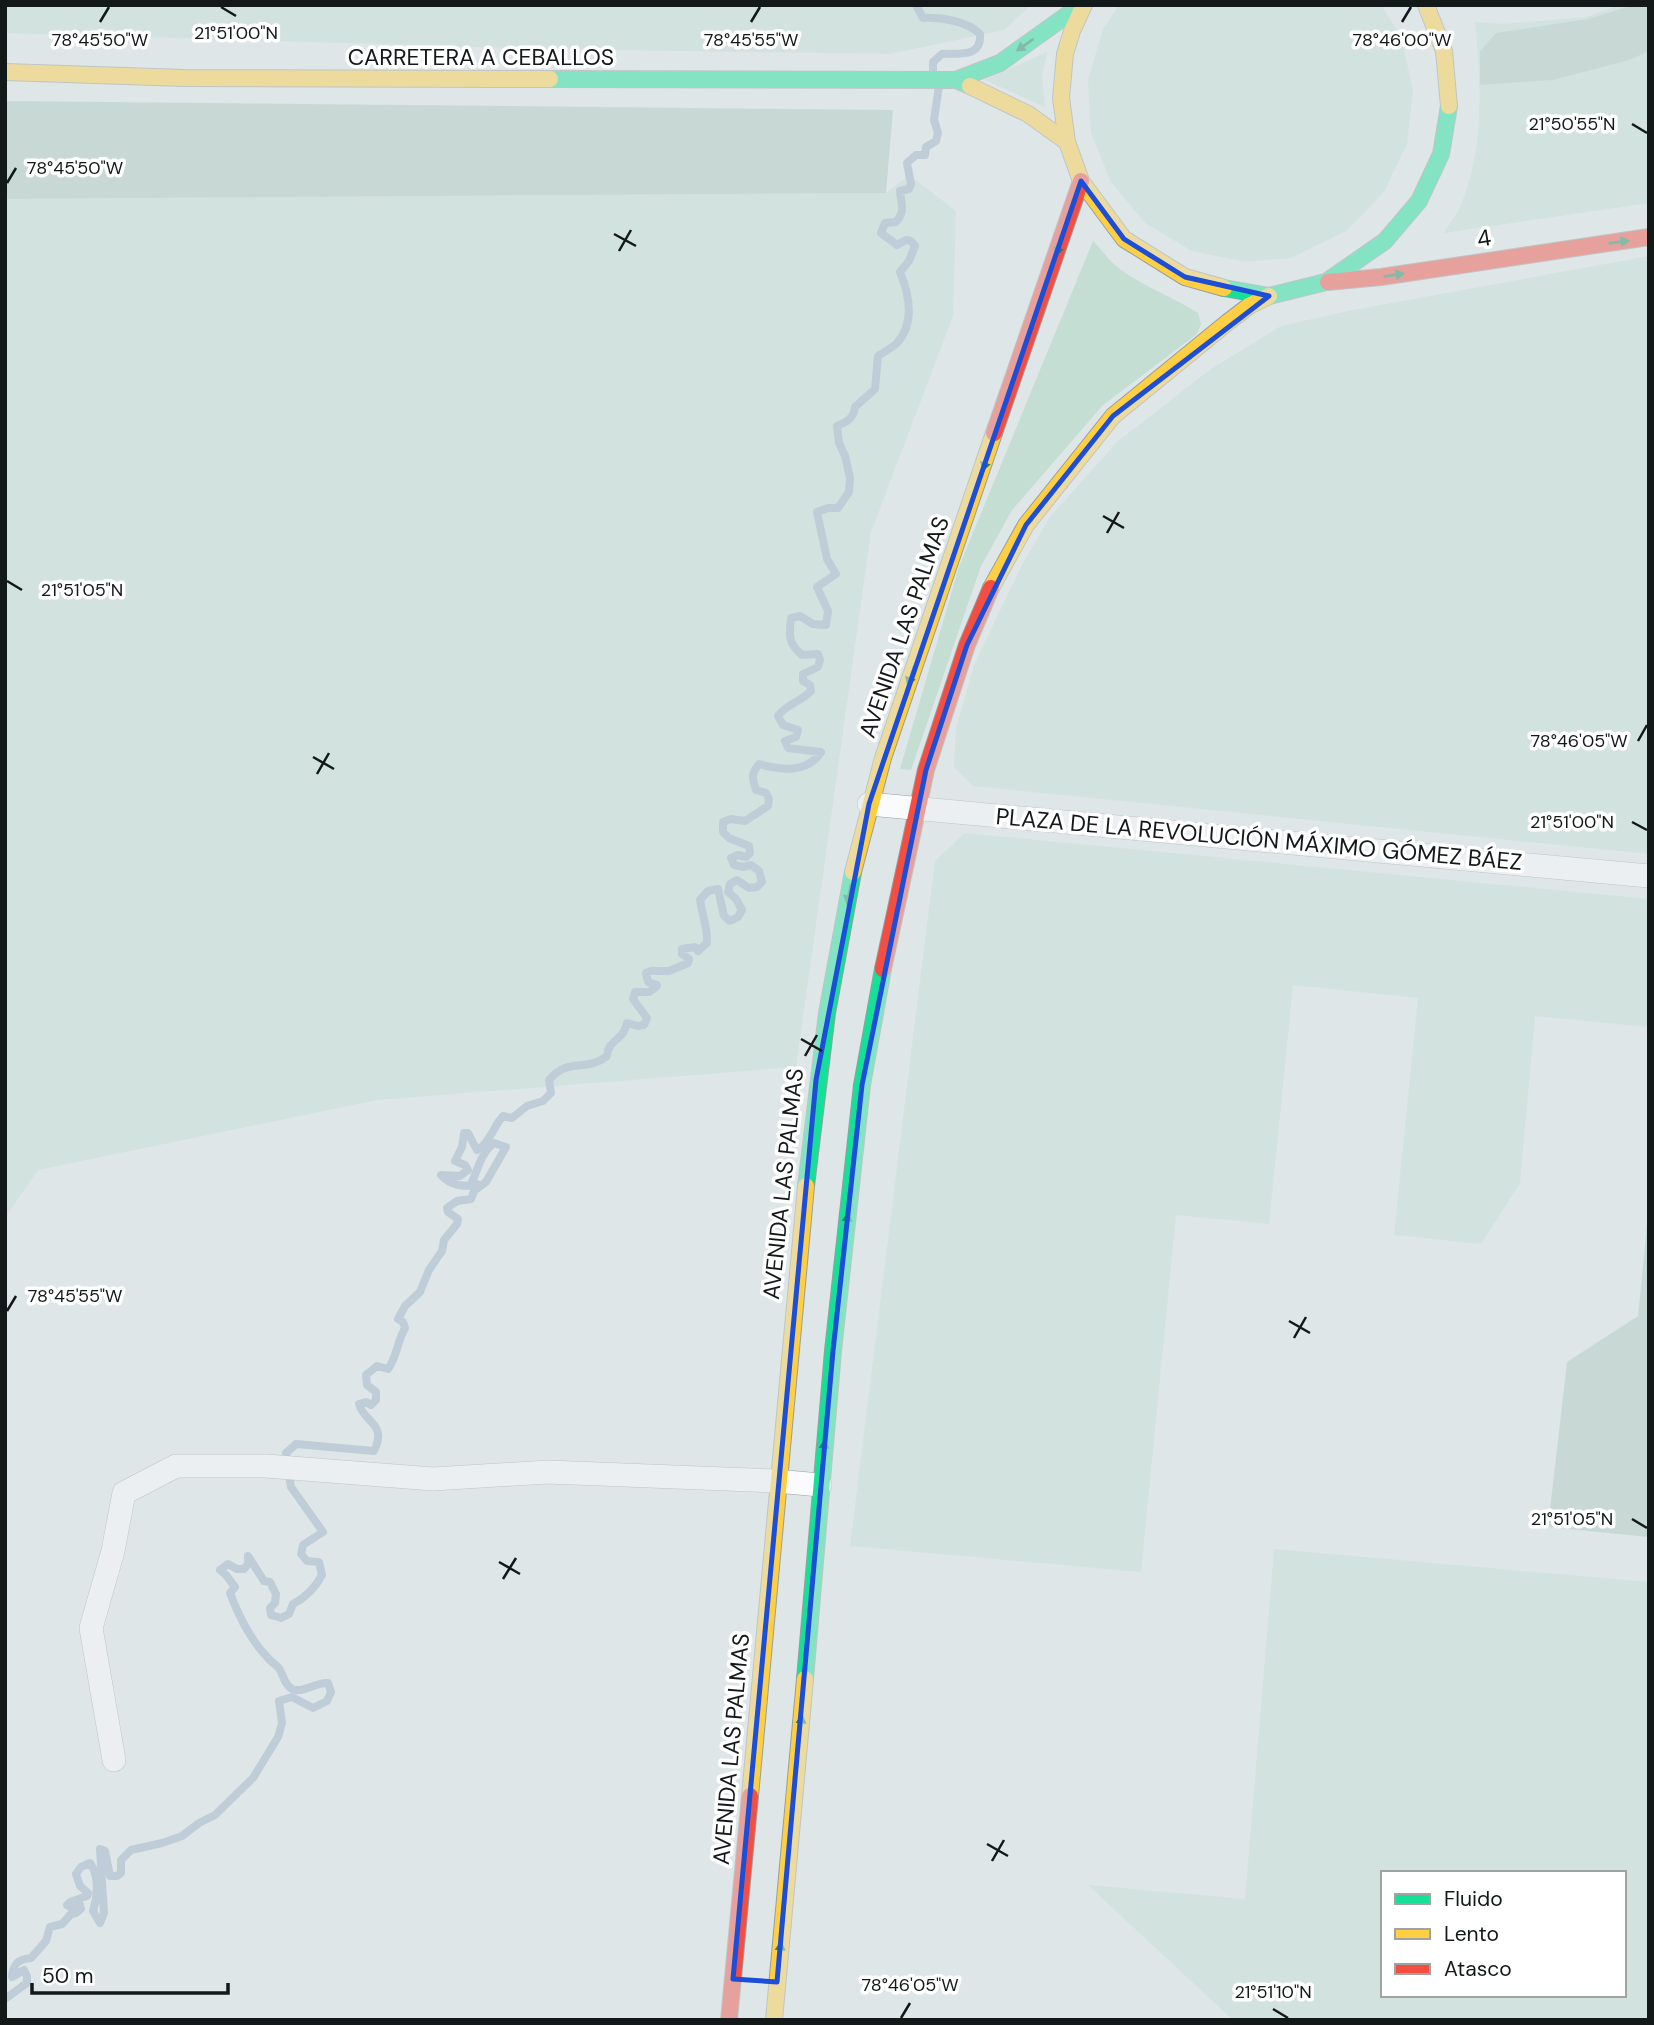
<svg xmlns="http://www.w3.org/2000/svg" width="1654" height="2025" font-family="'DM Sans',sans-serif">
	<rect width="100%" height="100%" fill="#dee6e8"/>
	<g fill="#c4ded4" fill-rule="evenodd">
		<polygon points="5,5 1031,5 1004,30 890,54 548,49 5,33"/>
		<polygon points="1119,5 1381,5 1401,37 1413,90 1407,144 1384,192 1346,231 1291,258 1245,262 1192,251 1145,223 1111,182 1091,133 1088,80 1103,29"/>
		<path d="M1619,5h30v198l-205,30c5,-9 13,-18 17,-28 24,-58 20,-122 14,-183l28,2 84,-7z"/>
		<polygon points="1047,52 1042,77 1045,107 985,80"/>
		<polygon points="909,175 956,211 953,316 871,532 796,1067 377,1100 38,1170 5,1218 5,199 886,193"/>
		<path d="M1093,241c9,9 17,21 27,28 24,18 53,28 78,44l3,11 -4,10 -94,71 -91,105 -31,56 -70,204 -11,-1 59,-202z"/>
		<polygon points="1649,256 1649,854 973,786 954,767 956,729 974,665 1019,571 1049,518 1117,442 1211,369 1281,326 1353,310"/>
		<polygon points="965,833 1649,899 1649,1027 1535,1016 1520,1183 1481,1244 1394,1235 1418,998 1293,985 1269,1224 1176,1215 1141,1572 850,1546 935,861"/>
		<path d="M1274,1549l375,33v438h-416l-145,-135 157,14zM1383,1873h241v122h-241z"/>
	</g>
	<g fill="#aecabf">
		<polygon points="1634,5 1649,5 1649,51 1629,60 1553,80 1480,85 1480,51 1496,33 1588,19"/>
		<polygon points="5,101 893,110 886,193 5,199"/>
		<polygon points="1649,1205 1649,1537 1548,1527 1567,1362 1638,1316"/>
	</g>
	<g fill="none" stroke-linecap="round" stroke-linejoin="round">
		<g stroke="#99b0c7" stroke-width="8">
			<path d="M916,5l7,13c18,-1 44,3 57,16 2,24 -21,19 -38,20l-9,8v10"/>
			<path d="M470,1186c9,-17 9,-31 24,-43l12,4 -20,35 -11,8"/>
			<path d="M5,1999l22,-16v-7l-3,-6 -12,7c1,-13 6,-18 19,-19l15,-17 4,-14 12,-3 9,-10 5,-1 5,-4 -1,-4 -7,4 -6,-4 3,-3 17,-6 1,-3 -8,-7 -4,-12 5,-7 9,-4c9,12 8,33 3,48l7,12 4,-10 -4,-64 5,2 5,25h7l4,-3v-13l10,-10 31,-7 20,-7 17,-13 16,-8 38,-37 25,-41 4,-14 -3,-22 13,-4 21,11 14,-7 4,-9 -3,-9c-12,-1 -26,11 -36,6 -8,-5 -8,-12 -12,-19 -2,-4 -8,-7 -11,-11 -18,-18 -30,-42 -39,-66l5,-6 -9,-12 -6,-5 8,-6 9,5h7l4,-5v-8l16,25 6,1 6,12 -1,9 -5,5 1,7 10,3 8,-4 4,-10c14,-7 22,-16 29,-29l-3,-13 -12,-1 -6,-7 2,-9 20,-13 -32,-45 -5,-34 10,-9 78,7c14,-28 -11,-29 -15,-47l7,-2 5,3 5,-5v-8l-9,-7 -1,-10 11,-9 11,3c9,-12 9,-27 17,-41l-2,-6 -5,-3 7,-13 15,-14 9,-22 13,-19 2,-11 13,-16 1,-5 -10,-7 -1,-4 10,-7 14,-2 6,-15c-13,4 -27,1 -36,-9l19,1 8,-6 -3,-5 -10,-4 7,-14 2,-14h4l9,17c12,-6 16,-23 26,-34l9,2 15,-12 16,-5 8,-8 -2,-13c20,-24 37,-7 58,-24 1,-13 9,-14 16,-23 2,-3 3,-7 4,-10l11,3 6,-1 3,-7 -14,-19 2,-7h14l7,-5 1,-2 -9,-3 -2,-9 5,-2h18l19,-8 1,-4 -7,-5v-5l13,-2 3,4 9,-8c1,-14 -5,-29 -7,-43l8,-9 10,-2 6,27 6,5 8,-4 4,-7 -6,-11 -8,-7 2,-8 7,-4 12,8 8,-1 5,-5 -3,-11 -8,-6 -8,2 -9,-2 -3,-7 7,-3 8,2 4,-4 -1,-7 -20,-8 -6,-6v-10l8,-3 14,2 23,-15 1,-7 -3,-6 -10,-3c-4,-12 -5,-16 3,-26 22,6 48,10 62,-12l-33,-4 -3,-7 11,-4 2,-7 -15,-5 -5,-9c7,-11 24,-15 33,-25l-1,-6 -7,-4v-7l15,-7 2,-7 -2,-6 -16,1c-14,-12 -13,-19 -11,-37l9,-2 13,8 13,1 2,-14 -11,-24 19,-13 -9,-15 -10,-47 11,-4h10l11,-16 1,-14 -5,-22 -6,-13 -2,-17c10,-4 17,-8 18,-19l20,-18 3,-33c6,-4 14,-8 19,-13 18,-20 12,-49 3,-71l9,-11 6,-15 -4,-5 -5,-1 -9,5 -16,-12 4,-10 11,-1c10,-12 5,-18 4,-31l9,-2 2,-5 -4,-21 9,-8h9l1,-8 10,-6 2,-8 -4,-13 5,-34"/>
		</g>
		<defs>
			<g id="street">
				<polyline points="869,804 1649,876"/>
				<polyline points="114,1760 91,1628 113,1551 124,1493 176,1466 266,1466 433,1479 548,1472 776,1481 820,1485"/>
			</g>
			<g id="fast">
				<polyline points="550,79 956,80 970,86"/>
				<polyline points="956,80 1000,63 1081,5"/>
				<polyline points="1224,288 1269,296 1326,282 1385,241 1419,201 1441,154 1449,106"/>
				<polyline points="806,1186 827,1013 853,872"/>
				<polyline points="805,1679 833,1351 862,1085 883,969"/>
			</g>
			<g id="slow">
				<polyline points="1084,5 1072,31 1065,54 1061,98 1067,142 1081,181 1124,239 1185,277 1224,288"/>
				<polyline points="1426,5 1444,51 1449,106"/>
				<polyline points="5,72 184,78 550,79"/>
				<polyline points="970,86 1028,114 1067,142"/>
				<polyline points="991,588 1026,525 1113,416 1228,322 1249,306 1269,296"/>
				<polyline points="853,872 883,758 994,433"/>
				<polyline points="750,1796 806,1186"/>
				<polyline points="774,2020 805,1679"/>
			</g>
			<g id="jam">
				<polyline points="1328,282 1381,277 1649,237"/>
				<polyline points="994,433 1081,181"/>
				<polyline points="883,969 926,770 967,645 991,588"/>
				<polyline points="729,2020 750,1796"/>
			</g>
		</defs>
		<use href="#street" stroke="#989ea0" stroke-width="24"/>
		<use href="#fast" stroke="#989ea0" stroke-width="18"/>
		<use href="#slow" stroke="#989ea0" stroke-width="18"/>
		<use href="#jam" stroke="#989ea0" stroke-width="18"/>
		<use href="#street" stroke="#fafbfc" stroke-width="23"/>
		<use href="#fast" stroke="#16e098" stroke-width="16"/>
		<use href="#slow" stroke="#ffcf43" stroke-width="16"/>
		<use href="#jam" stroke="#f24e42" stroke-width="16"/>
	</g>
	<defs><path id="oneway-solid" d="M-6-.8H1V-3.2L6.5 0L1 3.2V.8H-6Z" transform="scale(1.75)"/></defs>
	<g fill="#15865f">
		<use href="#oneway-solid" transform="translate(1025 45) rotate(145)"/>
		<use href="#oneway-solid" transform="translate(1619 242) rotate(-8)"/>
		<use href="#oneway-solid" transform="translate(1059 246) rotate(109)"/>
		<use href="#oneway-solid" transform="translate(1394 275) rotate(-9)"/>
		<use href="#oneway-solid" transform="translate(986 461) rotate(110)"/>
		<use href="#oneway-solid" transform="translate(911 676) rotate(109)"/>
		<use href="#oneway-solid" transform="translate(849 894) rotate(102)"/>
		<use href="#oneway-solid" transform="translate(847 1223) rotate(-84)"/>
		<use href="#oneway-solid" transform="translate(824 1450) rotate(-85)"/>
		<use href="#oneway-solid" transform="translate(801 1725) rotate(-85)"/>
		<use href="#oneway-solid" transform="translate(780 1952) rotate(-84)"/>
	</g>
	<path d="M0 0H1654V2025H0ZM1081,181l43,58 61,38 84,19 -156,120 -87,109 -59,120 -41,125 -64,315 -29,266 -56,631 -44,-3 83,-899 53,-276z" fill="#dee6e8" fill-opacity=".55" fill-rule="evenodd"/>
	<path fill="none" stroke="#1d4ed8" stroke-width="5" stroke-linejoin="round" d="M1081,181l43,58 61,38 84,19 -156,120 -87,109 -59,120 -41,125 -64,315 -29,266 -56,631 -44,-3 83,-899 53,-276z"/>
	<path fill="none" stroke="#131819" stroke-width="2.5" d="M221,7l15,9M100,22l9,-15M751,22l9,-15M1402,22l9,-15M1632,124l15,9M7,183l9,-15M614,234l22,12M619,251l12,-21M1103,516l21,12M1107,533l12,-21M7,581l15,9M1638,741l9,-16M313,757l21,12M317,774l12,-21M1632,822l15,8M801,1039l21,12M805,1056l12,-21M7,1311l9,-15M1289,1321l21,12M1294,1338l12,-21M1632,1519l15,9M499,1562l21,12M503,1579l13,-21M987,1844l21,12M992,1861l12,-21M1273,2009l15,9M901,2018l9,-15"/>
	<g text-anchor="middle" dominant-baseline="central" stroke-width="7" stroke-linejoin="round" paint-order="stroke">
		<g font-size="23" fill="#131819" stroke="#fff">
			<text x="481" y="57">CARRETERA A CEBALLOS</text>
			<text transform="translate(1484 238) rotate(-9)">4</text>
			<text transform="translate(904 627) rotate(-71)">AVENIDA LAS PALMAS</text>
			<text transform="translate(1259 839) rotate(5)">PLAZA DE LA REVOLUCIÓN MÁXIMO GÓMEZ BÁEZ</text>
			<text transform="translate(783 1184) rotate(-84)">AVENIDA LAS PALMAS</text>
			<text transform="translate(731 1749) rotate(-85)">AVENIDA LAS PALMAS</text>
		</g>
	</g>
	<g font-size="18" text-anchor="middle" fill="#131819" stroke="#fff" stroke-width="7" stroke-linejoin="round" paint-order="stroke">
		<text x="236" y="39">21°51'00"N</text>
		<text x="100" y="46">78°45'50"W</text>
		<text x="751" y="46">78°45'55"W</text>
		<text x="1402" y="46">78°46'00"W</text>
		<text x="1572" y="130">21°50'55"N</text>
		<text x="75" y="174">78°45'50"W</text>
		<text x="82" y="596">21°51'05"N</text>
		<text x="1579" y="747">78°46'05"W</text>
		<text x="1572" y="828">21°51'00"N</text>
		<text x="75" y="1302">78°45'55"W</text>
		<text x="1572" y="1525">21°51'05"N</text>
		<text x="910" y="1991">78°46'05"W</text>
		<text x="1273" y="1998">21°51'10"N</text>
	</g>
	<rect width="1654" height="2025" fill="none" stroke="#131819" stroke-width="14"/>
	<rect x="1381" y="1871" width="245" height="126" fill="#ffffff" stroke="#a1a3a3" stroke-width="2"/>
	<rect x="1395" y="1894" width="35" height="10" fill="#16e098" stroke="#a1a3a3" stroke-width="2"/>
	<text x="1444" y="1906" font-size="21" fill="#131819">Fluido</text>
	<rect x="1395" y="1929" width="35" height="10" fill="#ffcf43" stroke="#a1a3a3" stroke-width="2"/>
	<text x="1444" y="1941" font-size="21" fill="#131819">Lento</text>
	<rect x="1395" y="1964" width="35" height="10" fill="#f24e42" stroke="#a1a3a3" stroke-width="2"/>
	<text x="1444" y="1976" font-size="21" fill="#131819">Atasco</text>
	<path d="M32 1983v10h196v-10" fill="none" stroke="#131819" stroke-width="3.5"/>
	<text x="42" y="1983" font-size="21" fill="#131819" stroke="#ffffff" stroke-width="5" paint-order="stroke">50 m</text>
</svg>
